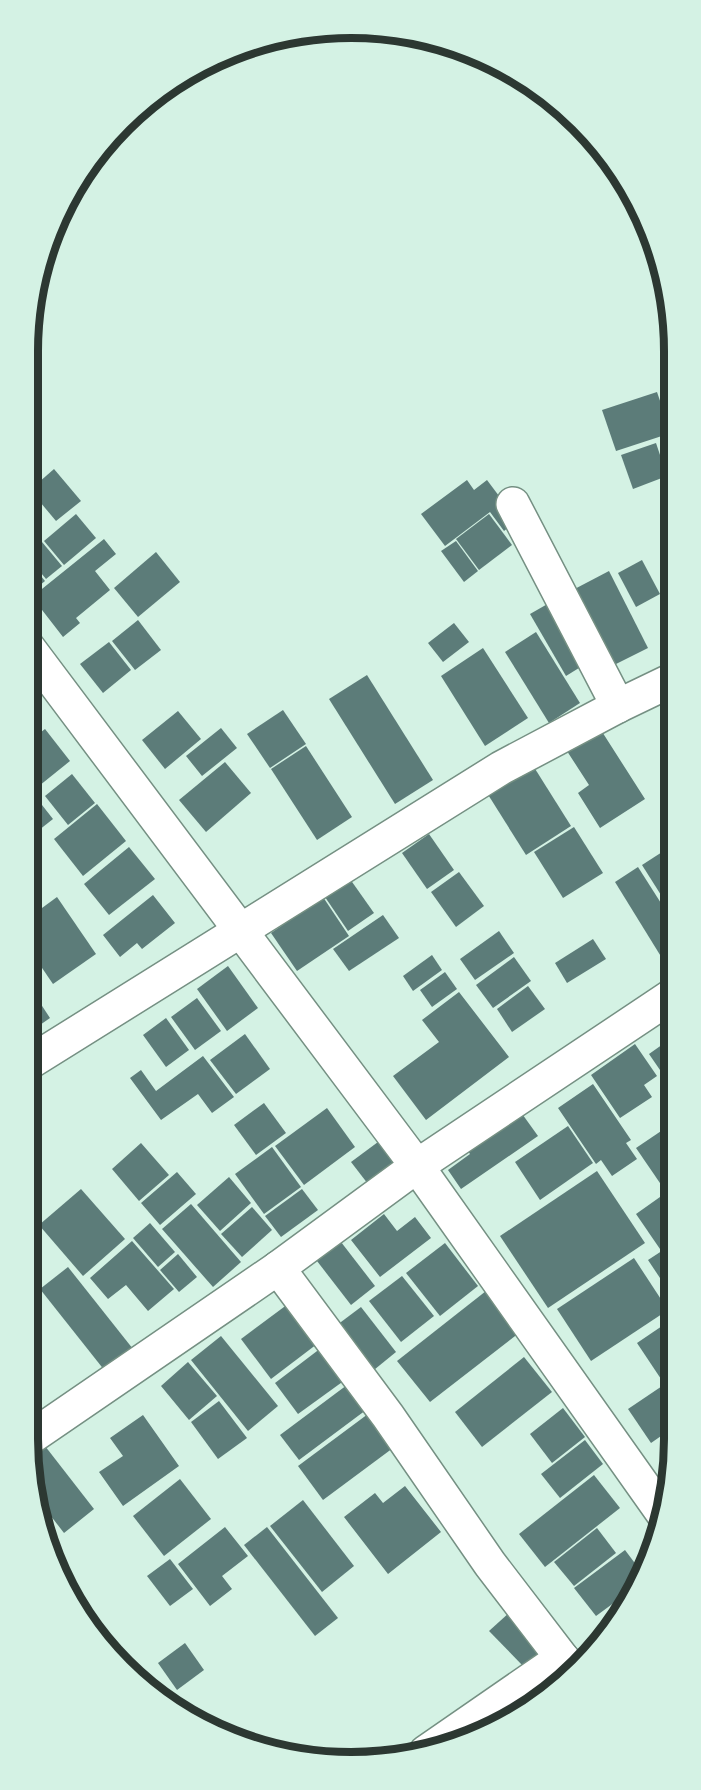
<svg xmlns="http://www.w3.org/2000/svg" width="701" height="1790" font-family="'PT Sans',sans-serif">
	<rect width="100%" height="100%" fill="#d4f2e4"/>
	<g fill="#5c7c79">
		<polygon points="657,392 671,433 616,451 602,410"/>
		<polygon points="656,443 667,476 633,489 621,455"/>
		<polygon points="54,469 81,501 56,521 30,490"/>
		<polygon points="467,480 474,490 487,480 517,520 504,531 490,512 445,546 421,514"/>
		<polygon points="76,514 96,538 64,565 44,541"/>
		<polygon points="489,514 512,545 479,570 456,539"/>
		<polygon points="104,539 116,554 95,571 110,590 76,618 80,623 63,637 32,597"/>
		<polygon points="456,541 478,571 464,582 441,551"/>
		<polygon points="42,542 62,566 46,579 27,556"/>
		<polygon points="156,552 180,582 138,617 114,588"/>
		<polygon points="27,559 45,581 28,595 27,594"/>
		<polygon points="642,560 660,594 636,607 618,573"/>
		<polygon points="609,571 648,648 606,669 567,593"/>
		<polygon points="551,602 587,663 566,676 530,614"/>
		<polygon points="138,620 161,650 135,670 112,641"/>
		<polygon points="454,623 469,642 443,662 428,643"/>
		<polygon points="672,626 672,645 666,628"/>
		<polygon points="536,632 580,703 549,723 505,652"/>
		<polygon points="109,642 131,670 103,693 80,664"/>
		<polygon points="483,648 528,718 485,746 441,676"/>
		<polygon points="367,675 433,780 395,804 329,699"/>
		<polygon points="283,710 306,744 270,768 247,734"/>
		<polygon points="178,711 201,739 165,769 142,740"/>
		<polygon points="599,727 645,799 600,828 578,793 589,785 565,748"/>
		<polygon points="221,728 237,748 202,776 186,756"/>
		<polygon points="45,729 70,761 34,790 27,781 27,743"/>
		<polygon points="306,746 352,817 317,840 271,769"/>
		<polygon points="225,762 251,793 206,832 179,800"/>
		<polygon points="532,764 571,826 526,855 487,793"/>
		<polygon points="72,774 95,803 68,825 45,796"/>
		<polygon points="31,791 53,819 34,834 27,825 27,794"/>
		<polygon points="97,804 126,841 83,876 54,839"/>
		<polygon points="574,827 603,873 563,898 534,852"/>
		<polygon points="429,834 454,870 427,889 402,853"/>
		<polygon points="673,845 673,914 642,865"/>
		<polygon points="129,847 155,879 109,915 84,884"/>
		<polygon points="638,867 673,922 673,958 665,963 615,882"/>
		<polygon points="459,872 484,906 456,927 431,892"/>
		<polygon points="350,879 374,913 348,931 325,897"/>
		<polygon points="153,895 175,923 142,949 137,943 120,957 103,935"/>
		<polygon points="57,897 96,954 53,984 27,946 27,919"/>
		<polygon points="323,897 349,936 297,971 271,933"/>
		<polygon points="383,915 399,938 349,971 333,949"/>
		<polygon points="499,931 514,953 475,980 460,959"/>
		<polygon points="593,939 606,959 567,983 555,963"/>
		<polygon points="432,955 442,970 413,991 403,976"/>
		<polygon points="27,956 36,969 27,975"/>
		<polygon points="514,957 531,981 493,1008 476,985"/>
		<polygon points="228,966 258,1008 227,1031 197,989"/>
		<polygon points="445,972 457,989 432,1007 420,990"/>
		<polygon points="27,983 50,1018 27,1034"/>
		<polygon points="528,986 545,1009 512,1032 497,1009"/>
		<polygon points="459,992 509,1057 426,1120 393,1076 439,1042 422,1020"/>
		<polygon points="197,998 221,1031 195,1050 171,1017"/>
		<polygon points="166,1018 189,1050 166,1067 143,1035"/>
		<polygon points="245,1034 270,1069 236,1094 210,1060"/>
		<polygon points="673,1037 673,1089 649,1054"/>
		<polygon points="635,1044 657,1076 644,1085 652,1097 620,1118 591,1075"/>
		<polygon points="203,1056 234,1097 212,1113 198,1094 161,1120 130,1078 141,1070 156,1091"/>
		<polygon points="593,1084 631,1140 626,1143 637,1159 612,1176 601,1160 596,1164 558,1108"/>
		<polygon points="264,1103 286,1133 256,1155 234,1125"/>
		<polygon points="515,1104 538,1136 461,1189 448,1170 470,1154 461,1141"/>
		<polygon points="327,1108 355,1147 304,1185 275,1146"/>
		<polygon points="673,1123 673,1178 662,1186 636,1148"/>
		<polygon points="568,1126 593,1163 540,1200 515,1162"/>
		<polygon points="378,1142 394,1164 368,1184 351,1162"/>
		<polygon points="141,1143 169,1175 139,1201 112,1169"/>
		<polygon points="272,1147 301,1187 264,1214 235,1174"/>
		<polygon points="597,1171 645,1243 548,1308 500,1236"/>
		<polygon points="177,1172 196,1194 160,1225 141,1203"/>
		<polygon points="229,1177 251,1203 220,1231 197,1205"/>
		<polygon points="673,1188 673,1205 665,1193"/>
		<polygon points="81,1189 125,1239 83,1276 39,1225"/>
		<polygon points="302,1189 318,1210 281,1237 265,1216"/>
		<polygon points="660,1197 673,1217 674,1240 660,1249 636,1214"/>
		<polygon points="191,1204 241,1262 213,1287 162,1229"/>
		<polygon points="252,1207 272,1230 242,1257 221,1234"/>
		<polygon points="384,1214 397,1231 415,1217 431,1238 380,1277 351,1240"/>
		<polygon points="150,1223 175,1252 158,1267 133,1238"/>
		<polygon points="132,1241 174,1289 148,1311 126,1285 108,1299 90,1278"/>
		<polygon points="341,1242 375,1286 351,1305 317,1261"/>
		<polygon points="445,1243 478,1286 440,1316 406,1273"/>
		<polygon points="674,1243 674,1277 664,1284 648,1260"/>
		<polygon points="178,1254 197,1277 179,1292 160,1270"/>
		<polygon points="634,1258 668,1310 591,1361 557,1309"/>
		<polygon points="68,1267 133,1349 105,1371 40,1289"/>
		<polygon points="402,1276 434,1316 401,1342 369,1301"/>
		<polygon points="486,1291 519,1333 430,1402 397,1361"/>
		<polygon points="288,1304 317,1344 271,1379 241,1339"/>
		<polygon points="361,1307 396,1352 369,1374 333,1328"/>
		<polygon points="665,1324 674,1337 674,1374 663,1382 637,1343"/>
		<polygon points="221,1336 278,1406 248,1431 191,1360"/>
		<polygon points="321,1348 345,1380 298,1414 275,1383"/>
		<polygon points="524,1357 552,1392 482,1447 455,1412"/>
		<polygon points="188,1362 217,1396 189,1420 161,1386"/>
		<polygon points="674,1378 674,1427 651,1443 628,1409"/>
		<polygon points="27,1383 40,1400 27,1410"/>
		<polygon points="347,1385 366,1410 299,1460 280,1435"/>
		<polygon points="219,1401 247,1438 218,1459 191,1422"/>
		<polygon points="563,1408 585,1437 552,1463 530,1434"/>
		<polygon points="368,1414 393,1448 323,1500 298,1466"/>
		<polygon points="143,1415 179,1466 123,1506 99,1472 123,1456 110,1438"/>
		<polygon points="585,1440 603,1464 560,1498 541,1474"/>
		<polygon points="45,1446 94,1509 64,1533 37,1498 30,1458"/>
		<polygon points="594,1475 620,1508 545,1567 519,1534"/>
		<polygon points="180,1479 211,1519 164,1556 133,1516"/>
		<polygon points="405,1486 441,1532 388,1574 344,1517 375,1493 383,1503"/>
		<polygon points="303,1500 354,1566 322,1592 270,1526"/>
		<polygon points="225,1527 248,1556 222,1576 232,1589 210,1606 178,1564"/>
		<polygon points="267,1527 338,1618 315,1636 244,1545"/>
		<polygon points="597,1528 616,1553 574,1586 554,1562"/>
		<polygon points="625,1550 640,1570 630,1591 596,1616 574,1588"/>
		<polygon points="170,1559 193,1589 170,1606 147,1576"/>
		<polygon points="510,1612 544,1647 524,1667 489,1631"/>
		<polygon points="185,1643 204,1670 177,1690 158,1663"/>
	</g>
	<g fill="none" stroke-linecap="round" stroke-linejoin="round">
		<defs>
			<g id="minor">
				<polyline points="513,504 618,706"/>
				<polyline points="27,646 417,1166 664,1515"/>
				<polyline points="27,1064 501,768 618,706 672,680"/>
				<polyline points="278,1268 388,1416 490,1564 562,1658 572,1669"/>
				<polyline points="27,1440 278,1268 417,1166 673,995"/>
				<polyline points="426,1752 562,1658"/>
			</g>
		</defs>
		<use href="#minor" stroke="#759083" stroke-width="36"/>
		<use href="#minor" stroke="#fff" stroke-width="33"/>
	</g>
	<path d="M0 0H701V1790H0ZM351 38H351A313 313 0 0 1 664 351V1439A313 313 0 0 1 351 1752H351A313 313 0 0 1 38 1439V351A313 313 0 0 1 351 38Z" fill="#d4f2e4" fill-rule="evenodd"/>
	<path fill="none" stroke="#2c3832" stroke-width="8" d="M351 38H351A313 313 0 0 1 664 351V1439A313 313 0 0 1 351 1752H351A313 313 0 0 1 38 1439V351A313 313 0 0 1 351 38Z"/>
</svg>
